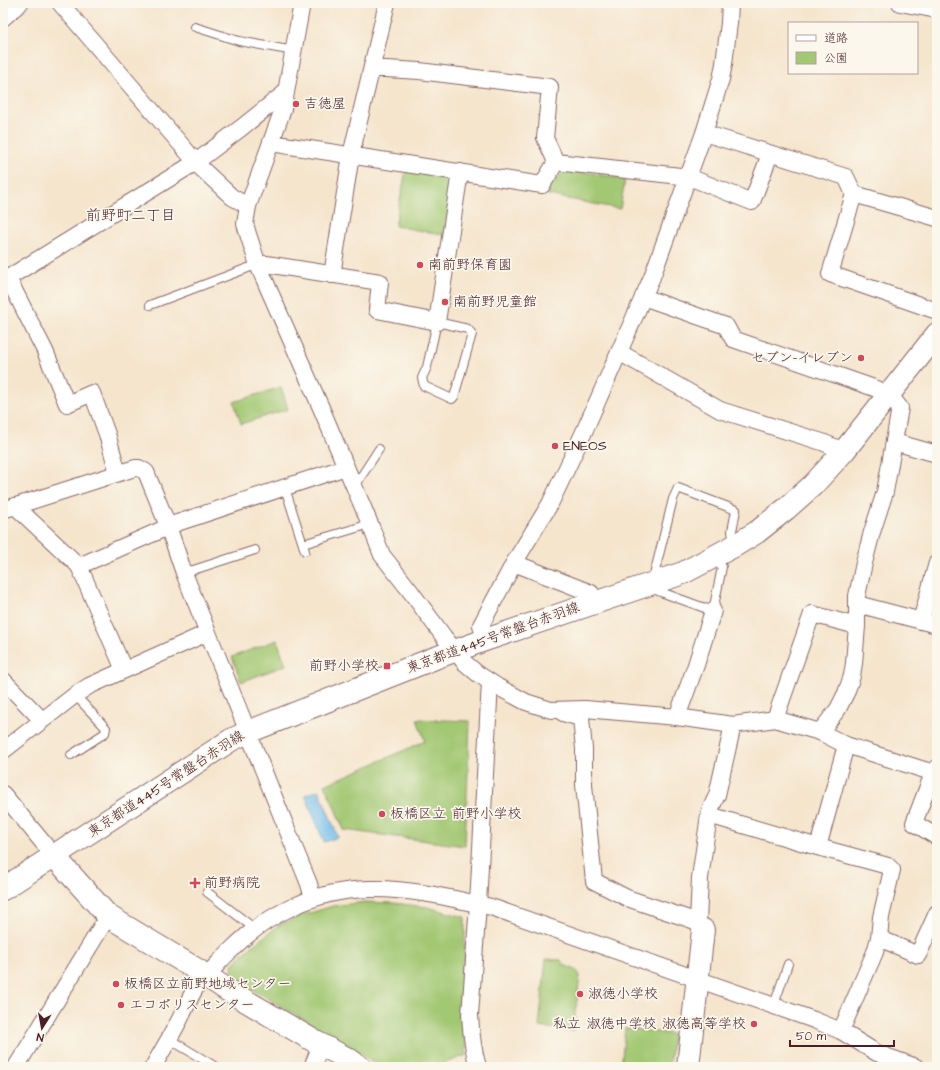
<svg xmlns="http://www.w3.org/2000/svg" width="940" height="1070" font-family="'Architects Daughter','Klee One',sans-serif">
	<rect width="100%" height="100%" fill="#fbf7ec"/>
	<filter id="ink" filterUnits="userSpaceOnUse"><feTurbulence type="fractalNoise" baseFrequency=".025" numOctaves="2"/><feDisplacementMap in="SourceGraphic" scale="8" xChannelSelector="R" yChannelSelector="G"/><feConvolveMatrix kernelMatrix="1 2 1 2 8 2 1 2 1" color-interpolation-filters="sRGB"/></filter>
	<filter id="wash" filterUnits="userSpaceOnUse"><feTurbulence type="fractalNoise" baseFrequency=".012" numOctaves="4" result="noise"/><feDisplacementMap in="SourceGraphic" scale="16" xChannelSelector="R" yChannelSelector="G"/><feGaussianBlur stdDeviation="0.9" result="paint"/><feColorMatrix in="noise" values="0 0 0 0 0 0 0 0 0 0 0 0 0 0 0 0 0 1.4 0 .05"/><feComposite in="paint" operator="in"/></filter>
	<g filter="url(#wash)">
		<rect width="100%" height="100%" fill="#f5e5cd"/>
		<g fill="#a3c873" stroke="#76744f">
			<polygon points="566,169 625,179 620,209 548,195 549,188"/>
			<polygon points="406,170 450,177 454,181 444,235 395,226"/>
			<polygon points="281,387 288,409 241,424 234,402"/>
			<polygon points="277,640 286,665 241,682 232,657"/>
			<polygon points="417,719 470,721 465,846 344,830 325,785 425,741"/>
			<polygon points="365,902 394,903 427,907 465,917 464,1021 467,1055 434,1067 379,1067 355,1050 318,1028 233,978 232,964 252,946 278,926 300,916 333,906"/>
			<path d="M546,959l15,1c5,11 15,5 19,16l-7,55 -34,-4z"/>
			<polygon points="625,1028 673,1034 669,1067 621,1067"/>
		</g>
		<polygon fill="#70bcea" stroke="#5d6e8a" points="319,790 338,837 324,842 305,795"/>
	</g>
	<g filter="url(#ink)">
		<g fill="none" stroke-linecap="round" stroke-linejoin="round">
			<defs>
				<g id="lane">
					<polyline points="195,27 239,41 294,51"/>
					<polyline points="150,305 248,268 258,265"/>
					<polygon points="437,322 468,329 472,334 454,397 452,399 424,386 422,378 427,367"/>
					<polyline points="355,486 379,449"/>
					<polyline points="285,488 305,551"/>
					<polyline points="303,544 370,524"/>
					<polyline points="717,557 722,567 713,611 658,591 655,571 673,499 678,488 736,510 732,531 734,545"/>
					<polyline points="184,573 255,550"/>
					<polyline points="71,755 105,733 106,728 75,695"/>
					<polyline points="207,892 255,929"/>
					<polyline points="774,1005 788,964"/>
					<polyline points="169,1039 216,1067"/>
				</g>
				<g id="street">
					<polyline points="60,3 201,168 232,197 248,206"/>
					<polyline points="302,3 283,109 248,206 245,224 248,234 258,265 322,410 370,524 382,555 411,592 444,637 465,663 478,674 498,687 526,702 551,710 585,709 677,717 733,725 775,719 820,732 846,745 934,773"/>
					<polyline points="900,3 937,10"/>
					<polyline points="3,18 20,3"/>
					<polyline points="372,69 386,69 419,71 550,87 545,138 556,162 689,177 752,202 770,154"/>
					<polyline points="704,133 846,177 854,194 937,218"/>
					<polyline points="271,143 542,185 556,162"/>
					<polyline points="854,194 830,274 937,311"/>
					<polyline points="258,265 266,264 380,282 377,310 437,322 460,172"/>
					<polyline points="332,275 351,155 387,3"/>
					<polyline points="8,278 45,351 67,404 92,393 107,434 118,473"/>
					<polyline points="3,281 196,162 241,128 286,92"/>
					<path d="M643,297l83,29 7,13 144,50c10,5 17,10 23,19l-15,84 -13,40 -8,31 -7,33v30l-3,37 -2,13 -6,17 -8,16 -18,23"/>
					<polyline points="619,352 720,410 822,442 844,451"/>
					<polyline points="894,442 937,454"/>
					<polyline points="15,506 79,566 161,530 168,526 346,467"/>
					<polyline points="3,510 135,468 139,468 146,472 168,526 184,573 309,884 313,898"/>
					<polyline points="514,563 591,593 595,602"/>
					<polyline points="79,566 124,670"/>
					<polyline points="857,604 937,625"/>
					<polyline points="921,621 937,563"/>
					<polyline points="485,640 481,625 514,563 550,504 583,434 652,277 704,133 721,79 724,64 729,23 730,3"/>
					<polyline points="3,680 42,720"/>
					<polyline points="563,713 581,718 584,749 584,785 594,881 627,898 698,922"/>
					<polyline points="677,717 696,665 713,611"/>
					<polyline points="775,719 812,614 857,626"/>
					<polyline points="3,751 75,695 89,686 207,633"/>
					<polyline points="937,768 932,776 914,823 937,837"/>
					<polyline points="3,794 54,856"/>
					<polyline points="709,815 818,847 888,866 892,870 881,917 879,938 875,952 841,1031"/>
					<polyline points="818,847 846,745"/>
					<polyline points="704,928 699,925 698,922 700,878 709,815 711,808 717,795 733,725"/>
					<polyline points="879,938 918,955 937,913"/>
					<polyline points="16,1067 108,916"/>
					<path d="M153,1067c9,-16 18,-31 27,-48 5,-10 10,-22 16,-32 3,-4 7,-7 10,-11 8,-8 15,-16 23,-24 37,-38 87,-62 140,-63 41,-1 82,9 122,18l323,113 27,11 36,22 39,14"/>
					<polyline points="312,1067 321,1045"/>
					<path d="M478,1067c-5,-17 -7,-34 -8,-52l8,-111 12,-222"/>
				</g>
				<g id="secondary">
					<polyline points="54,856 108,916 196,969 229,991 314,1041 350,1060 360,1067"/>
					<polyline points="3,889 231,740 248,732 435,658 485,640 683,573 734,546 757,532 786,509 813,485 844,451 937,334"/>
					<polyline points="688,1067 703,930"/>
				</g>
			</defs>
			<use href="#lane" stroke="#866464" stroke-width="10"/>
			<use href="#street" stroke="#866464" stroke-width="18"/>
			<use href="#secondary" stroke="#866464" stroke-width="24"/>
			<use href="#lane" stroke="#fff" stroke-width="8"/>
			<use href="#street" stroke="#fff" stroke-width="16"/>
			<use href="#secondary" stroke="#fff" stroke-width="22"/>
		</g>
	</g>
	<g fill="#d1495b" stroke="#fbf7ec" stroke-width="1.5">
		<circle cx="296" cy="104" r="4"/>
		<circle cx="420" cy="265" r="4"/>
		<circle cx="445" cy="302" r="4"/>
		<circle cx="861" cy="358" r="4"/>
		<circle cx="555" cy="446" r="4"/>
		<rect x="383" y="662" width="8" height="8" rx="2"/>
		<circle cx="382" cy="814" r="4"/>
		<path d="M193 877h4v4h4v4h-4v4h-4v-4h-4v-4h4z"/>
		<circle cx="116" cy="984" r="4"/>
		<circle cx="580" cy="994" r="4"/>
		<circle cx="121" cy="1005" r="4"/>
		<circle cx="754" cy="1024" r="4"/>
	</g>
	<g text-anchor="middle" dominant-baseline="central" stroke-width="3.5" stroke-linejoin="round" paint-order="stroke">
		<g font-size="14" fill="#4a1f2b" stroke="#fbf7ec" text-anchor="start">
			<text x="304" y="104">吉徳屋</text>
			<text x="428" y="265">南前野保育園</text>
			<text x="453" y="302">南前野児童館</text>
			<text x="853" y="358" text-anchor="end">セブン-イレブン</text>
			<text x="563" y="446">ENEOS</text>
			<text x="379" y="666" text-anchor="end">前野小学校</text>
			<text x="390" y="814">板橋区立 前野小学校</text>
			<text x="204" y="883">前野病院</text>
			<text x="124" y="984">板橋区立前野地域センター</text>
			<text x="588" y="994">淑徳小学校</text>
			<text x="129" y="1005">エコポリスセンター</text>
			<text x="746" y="1024" text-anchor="end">私立 淑徳中学校 淑徳高等学校</text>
		</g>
		<g font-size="14" fill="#4a1f2b" stroke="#fbf7ec">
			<text transform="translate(493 638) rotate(-20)">東京都道445号常盤台赤羽線</text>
			<text transform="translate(166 784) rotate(-33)">東京都道445号常盤台赤羽線</text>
		</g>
		<g font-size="15" fill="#4a1f2b" stroke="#fbf7ec">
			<text x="131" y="215">前野町二丁目</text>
		</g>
	</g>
	<rect width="940" height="1070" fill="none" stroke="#fbf7ec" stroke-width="16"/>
	<rect x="788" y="22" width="130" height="52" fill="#fbf7ec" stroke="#b4a19f"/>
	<rect x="796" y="35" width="20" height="6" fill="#ffffff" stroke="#b4a19f"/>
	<text x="824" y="42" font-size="12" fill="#4a1f2b">道路</text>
	<rect x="796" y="52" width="20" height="12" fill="#a3c873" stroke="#b4a19f"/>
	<text x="824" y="62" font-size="12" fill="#4a1f2b">公園</text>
	<g transform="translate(42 1028) rotate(191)" stroke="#fbf7ec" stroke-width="3" paint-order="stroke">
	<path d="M0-3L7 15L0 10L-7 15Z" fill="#4a1f2b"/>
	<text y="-6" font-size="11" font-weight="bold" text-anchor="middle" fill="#4a1f2b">N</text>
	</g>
	<path d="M790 1040v6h104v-6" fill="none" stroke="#4a1f2b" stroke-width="2"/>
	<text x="796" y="1040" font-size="12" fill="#4a1f2b" stroke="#fbf7ec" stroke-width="3" paint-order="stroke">50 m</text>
</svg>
